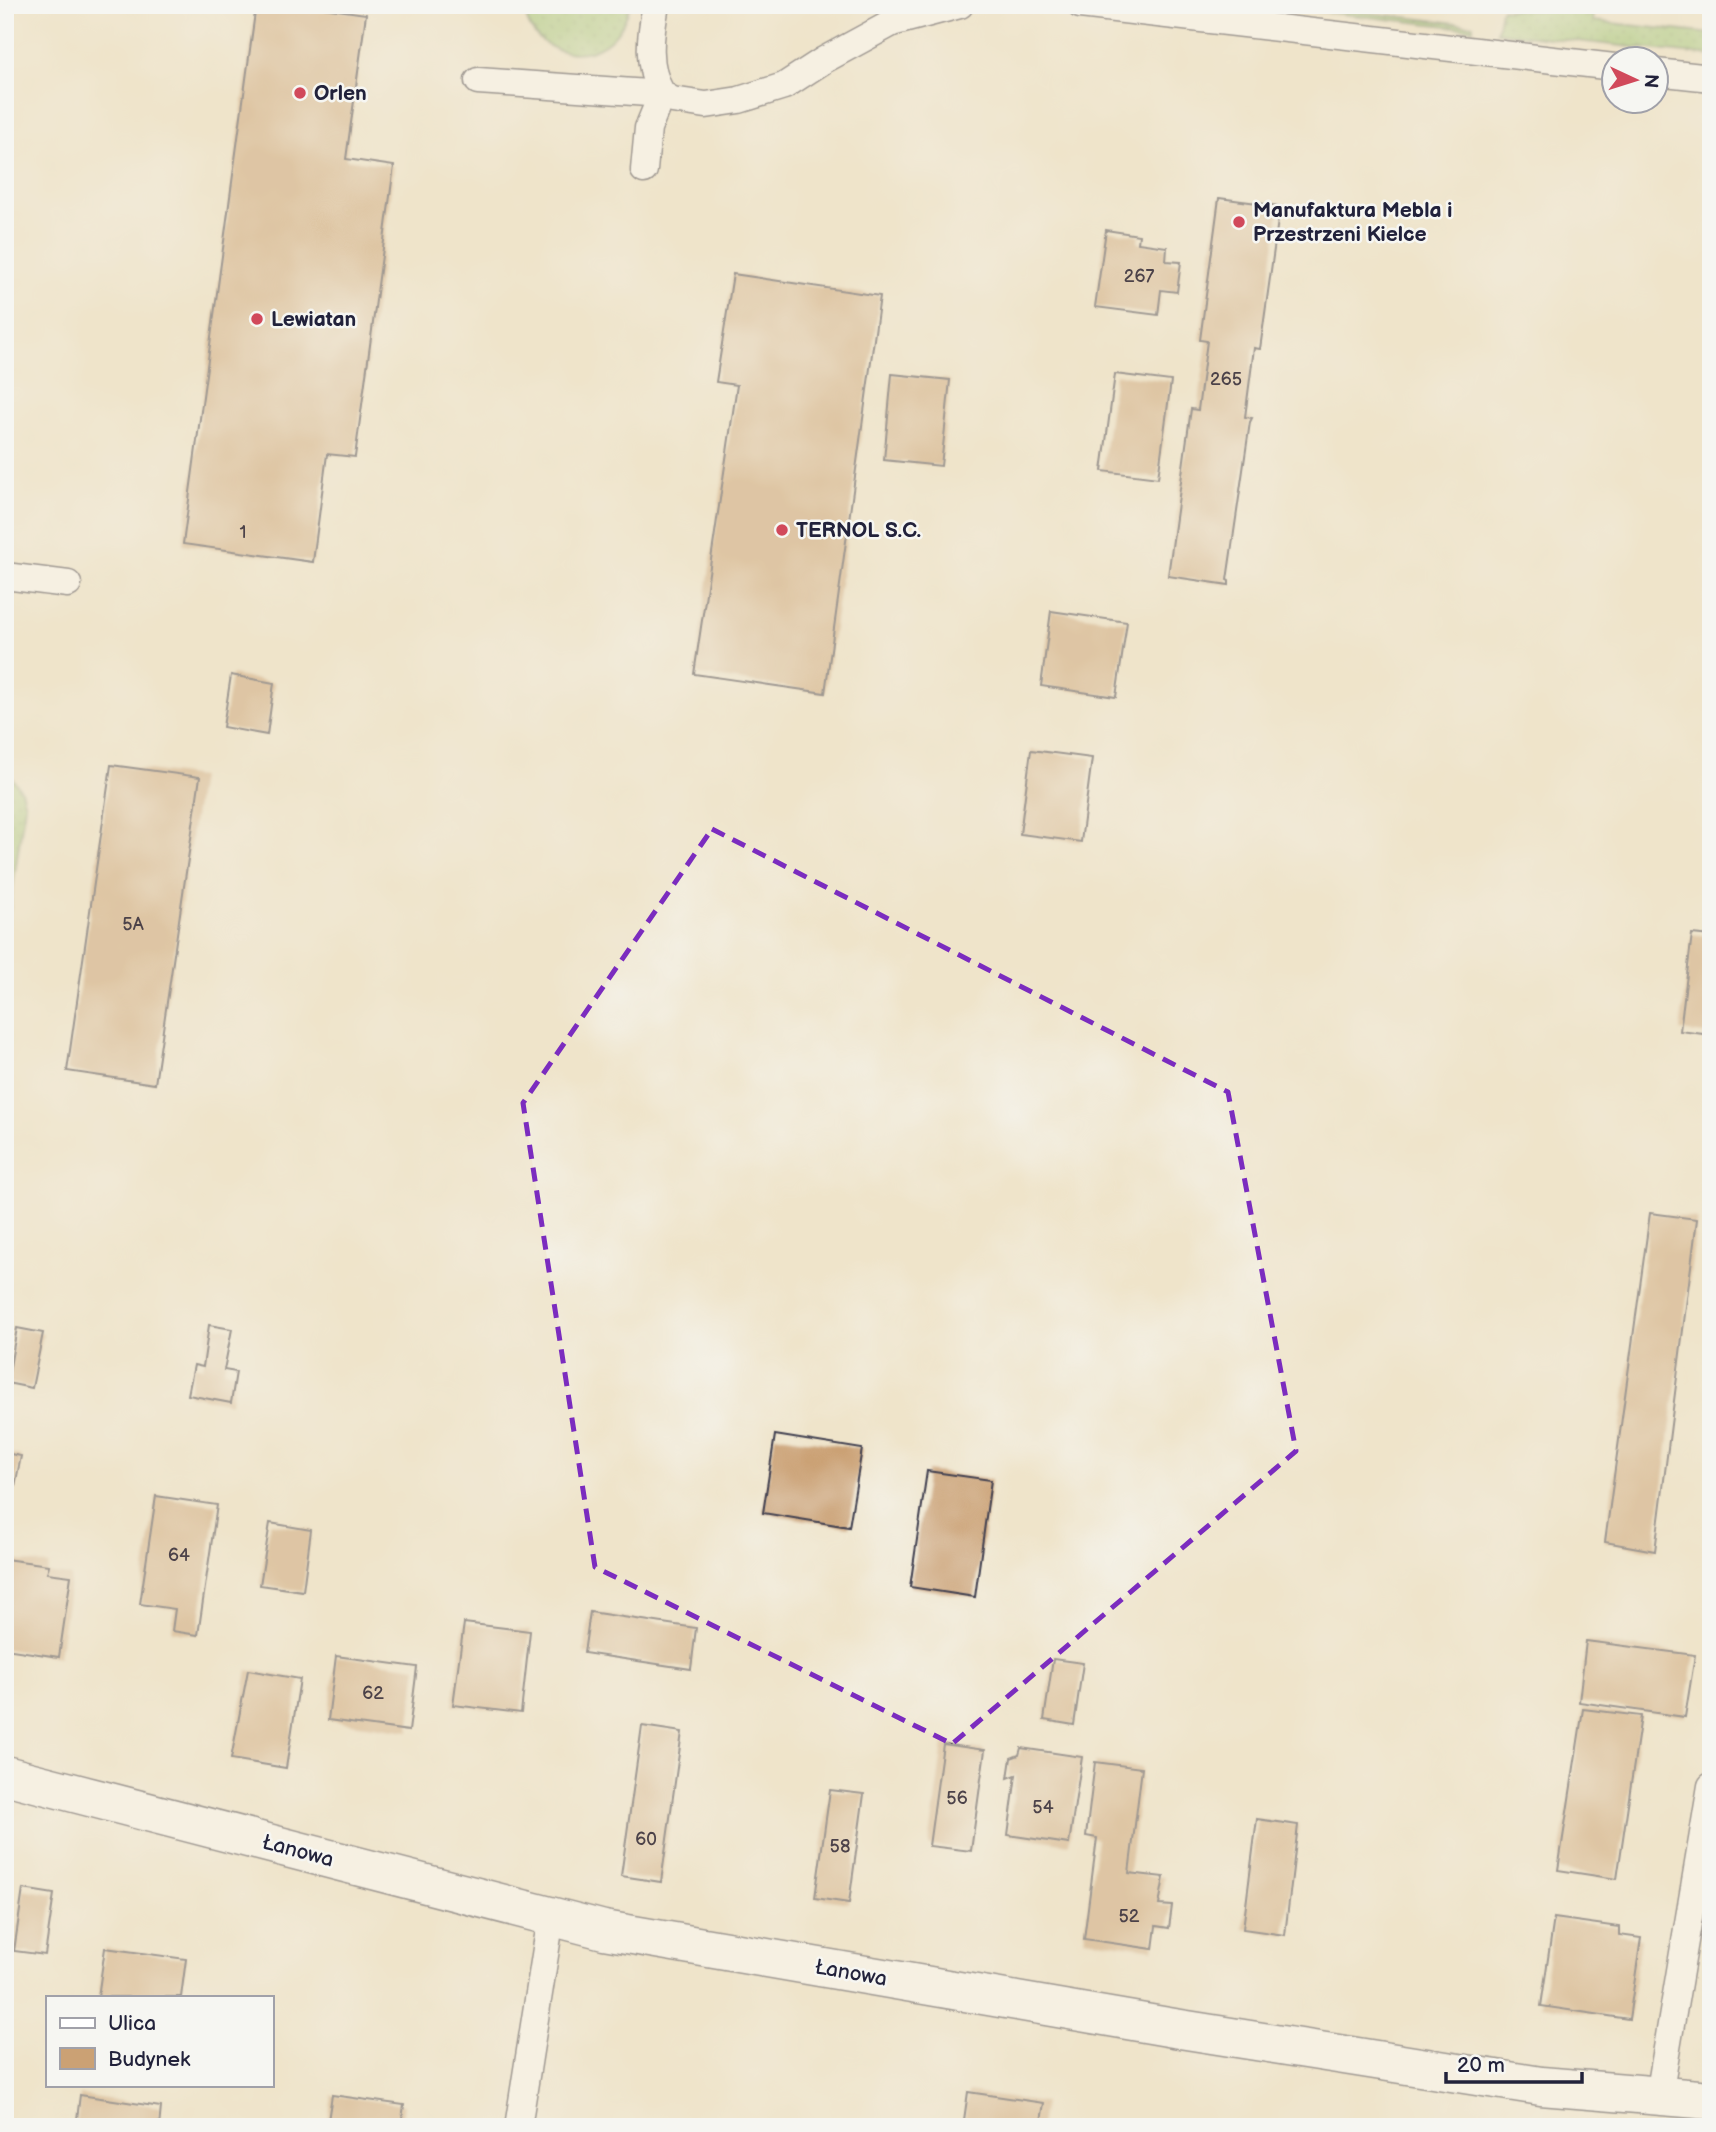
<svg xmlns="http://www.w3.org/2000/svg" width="1716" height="2132" font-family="'Balsamiq Sans',sans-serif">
	<defs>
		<pattern id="grass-dots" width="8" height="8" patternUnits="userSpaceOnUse" patternTransform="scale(1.75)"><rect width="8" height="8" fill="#99c471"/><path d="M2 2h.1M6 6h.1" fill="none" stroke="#84a863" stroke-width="1.8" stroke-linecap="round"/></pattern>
	</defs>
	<rect width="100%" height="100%" fill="#f6f6f2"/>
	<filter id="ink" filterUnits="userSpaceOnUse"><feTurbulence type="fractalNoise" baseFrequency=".0143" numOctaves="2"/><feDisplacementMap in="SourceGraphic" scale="14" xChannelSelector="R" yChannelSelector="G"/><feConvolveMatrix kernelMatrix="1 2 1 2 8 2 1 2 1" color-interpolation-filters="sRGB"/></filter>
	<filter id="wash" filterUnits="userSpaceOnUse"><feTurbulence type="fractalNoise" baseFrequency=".00686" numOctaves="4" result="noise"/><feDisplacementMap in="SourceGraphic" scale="28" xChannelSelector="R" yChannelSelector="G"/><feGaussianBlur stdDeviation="1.57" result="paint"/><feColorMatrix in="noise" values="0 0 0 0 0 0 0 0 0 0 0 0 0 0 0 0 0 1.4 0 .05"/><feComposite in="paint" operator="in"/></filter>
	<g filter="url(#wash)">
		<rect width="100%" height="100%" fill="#efe4ca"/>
		<g fill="url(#grass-dots)" stroke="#5e7356" stroke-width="2">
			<path d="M526,5h104c-20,76 -109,50 -104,0z"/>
			<polygon points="1262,5 1299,5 1473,25 1473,29"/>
			<polygon points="1501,9 1561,11 1593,15 1593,21 1711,34 1711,56 1497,32"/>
			<polygon points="5,769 21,790 25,805 5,939"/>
		</g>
		<g id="blocks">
			<g fill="#cba174">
				<polygon points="256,5 302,5 366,14 346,159 394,166 355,457 327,454 313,562 183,544"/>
				<polygon points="1303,5 1333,5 1332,10"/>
				<polygon points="1219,198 1280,206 1260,349 1254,348 1245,417 1252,418 1250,422 1227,580 1229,581 1229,585 1168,576 1191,409 1198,410 1207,341 1200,340"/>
				<polygon points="1106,230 1139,235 1138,243 1167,247 1166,261 1181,262 1177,292 1161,290 1158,315 1095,307"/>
				<polygon points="733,274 880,296 825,693 694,674 737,385 716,382"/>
				<polygon points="892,374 950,380 941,466 884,460"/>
				<polygon points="1115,374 1171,381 1158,478 1102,471"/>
				<polygon points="1051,611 1127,622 1116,697 1041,686"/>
				<polygon points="231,675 274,683 267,735 223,727"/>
				<polygon points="1031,750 1092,758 1081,842 1020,834"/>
				<polygon points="111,765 200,777 155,1084 67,1071"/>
				<polygon points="1692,934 1711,936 1711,1035 1680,1031"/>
				<polygon points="1650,1213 1697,1219 1655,1551 1605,1542"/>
				<polygon points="209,1325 232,1329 224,1370 236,1372 231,1403 188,1395 194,1365 203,1367"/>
				<polygon points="17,1328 43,1333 32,1388 7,1383"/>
				<polygon points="775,1435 862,1449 849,1527 763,1513"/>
				<polygon points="5,1453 21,1456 14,1491 5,1489"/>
				<polygon points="927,1471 991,1480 975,1597 910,1587"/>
				<polygon points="156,1496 217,1505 198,1635 172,1631 175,1609 140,1604"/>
				<polygon points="270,1523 311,1530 303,1591 260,1585"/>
				<polygon points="5,1559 49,1565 47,1573 71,1576 59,1657 5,1649"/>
				<polygon points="590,1612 696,1628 691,1669 584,1653"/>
				<polygon points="464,1623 530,1631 521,1713 453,1705"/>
				<polygon points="1586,1641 1695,1655 1685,1717 1579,1702"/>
				<polygon points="336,1656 417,1667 409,1731 328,1720"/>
				<polygon points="1053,1659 1083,1663 1074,1725 1044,1720"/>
				<polygon points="248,1670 300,1679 286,1768 231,1759"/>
				<polygon points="1583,1709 1641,1716 1617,1879 1558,1870"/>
				<polygon points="642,1726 682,1732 661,1882 621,1876"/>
				<polygon points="943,1744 985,1750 971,1851 929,1846"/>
				<polygon points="1021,1748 1082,1757 1069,1844 1008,1835 1016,1775 1008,1778 1011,1758 1019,1755"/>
				<polygon points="1095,1762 1142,1768 1129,1873 1164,1877 1159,1905 1172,1906 1169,1928 1156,1926 1153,1949 1084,1939 1097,1838 1086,1836"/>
				<polygon points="830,1790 864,1794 849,1903 815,1898"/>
				<polygon points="1257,1819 1298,1825 1285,1935 1243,1929"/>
				<polygon points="23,1889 54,1894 45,1955 14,1951"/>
				<polygon points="1554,1918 1619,1927 1619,1935 1641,1938 1629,2019 1541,2006"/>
				<polygon points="105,1948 186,1959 181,1997 98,1997"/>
				<polygon points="968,2092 1044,2103 1040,2127 963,2127"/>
				<polygon points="80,2095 161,2107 159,2127 76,2127"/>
				<polygon points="332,2095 404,2105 401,2127 327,2127"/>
			</g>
		</g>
	</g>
	<g filter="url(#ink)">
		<use href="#blocks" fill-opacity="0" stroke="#413f50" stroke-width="2"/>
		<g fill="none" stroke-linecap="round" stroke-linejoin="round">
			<defs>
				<g id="lane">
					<path d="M656,5c-6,31 -10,61 6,89"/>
					<polyline points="1080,5 1614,67"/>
					<polyline points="1656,72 1711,78"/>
					<polyline points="478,81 662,94 672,100 706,105 739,100 784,86 824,60 892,23 960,5"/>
					<polyline points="644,170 648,128 662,94"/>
					<polyline points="5,576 68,584"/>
					<polyline points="1659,2096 1711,1786"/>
					<polyline points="518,2127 551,1917"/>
				</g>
				<polyline id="street" points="5,1775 604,1930 1174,2028 1541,2086 1711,2100"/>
			</defs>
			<use href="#lane" stroke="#413f50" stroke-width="29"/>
			<use href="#street" stroke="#413f50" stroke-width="41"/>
			<use href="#lane" stroke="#fff" stroke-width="26"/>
			<use href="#street" stroke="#fff" stroke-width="38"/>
		</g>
	</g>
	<path d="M0 0H1716V2132H0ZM712,829l516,263 68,359 -344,293 -357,-177 -72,-464z" fill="#efe4ca" fill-opacity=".55" fill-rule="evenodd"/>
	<path fill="none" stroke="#7b2cbf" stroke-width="5" stroke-dasharray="14 9" stroke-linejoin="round" d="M712,829l516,263 68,359 -344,293 -357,-177 -72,-464z"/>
	<g fill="#d1495b" stroke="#f6f6f2" stroke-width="2.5">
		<circle cx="300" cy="93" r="7"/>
		<circle cx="1239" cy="222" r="7"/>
		<circle cx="257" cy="319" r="7"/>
		<circle cx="782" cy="530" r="7"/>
	</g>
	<g text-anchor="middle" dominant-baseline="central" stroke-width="5" stroke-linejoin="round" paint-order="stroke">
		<g font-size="18" fill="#4c4249">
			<text x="1139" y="276">267</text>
			<text x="1226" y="379">265</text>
			<text x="243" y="532">1</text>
			<text x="133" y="924">5A</text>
			<text x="179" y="1555">64</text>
			<text x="373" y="1693">62</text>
			<text x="957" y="1798">56</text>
			<text x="1043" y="1807">54</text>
			<text x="646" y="1839">60</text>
			<text x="840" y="1846">58</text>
			<text x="1129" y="1916">52</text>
		</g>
		<g font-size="21" font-weight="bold" fill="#22223b" stroke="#f6f6f2" text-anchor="start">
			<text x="314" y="93">Orlen</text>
			<text x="1253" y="210">Manufaktura Mebla i<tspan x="1253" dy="24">Przestrzeni Kielce</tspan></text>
			<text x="271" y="319">Lewiatan</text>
			<text x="796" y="530">TERNOL S.C.</text>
		</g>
		<g font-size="21" fill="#22223b" stroke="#f6f6f2">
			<text transform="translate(298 1851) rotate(15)">Łanowa</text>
			<text transform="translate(851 1973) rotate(10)">Łanowa</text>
		</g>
	</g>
	<rect width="1716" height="2132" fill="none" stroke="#f6f6f2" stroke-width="28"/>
	<rect x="46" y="1996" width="228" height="91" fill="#f6f6f2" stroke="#a1a1a9" stroke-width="2"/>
	<rect x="60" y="2018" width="35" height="10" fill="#ffffff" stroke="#a1a1a9" stroke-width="2"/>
	<text x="108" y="2030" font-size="21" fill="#22223b">Ulica</text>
	<rect x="60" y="2048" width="35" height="21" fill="#cba174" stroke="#a1a1a9" stroke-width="2"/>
	<text x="108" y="2066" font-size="21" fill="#22223b">Budynek</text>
	<g transform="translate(1635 80) rotate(94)"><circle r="33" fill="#f6f6f2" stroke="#a1a1a9" stroke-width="2"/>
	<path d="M0-5L12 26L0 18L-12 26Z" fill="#d1495b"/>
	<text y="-10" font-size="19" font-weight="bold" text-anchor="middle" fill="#22223b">N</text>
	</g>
	<path d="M1446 2072v10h136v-10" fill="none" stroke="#22223b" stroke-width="3.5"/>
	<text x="1457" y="2072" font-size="21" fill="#22223b" stroke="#f6f6f2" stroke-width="5" paint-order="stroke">20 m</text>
</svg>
